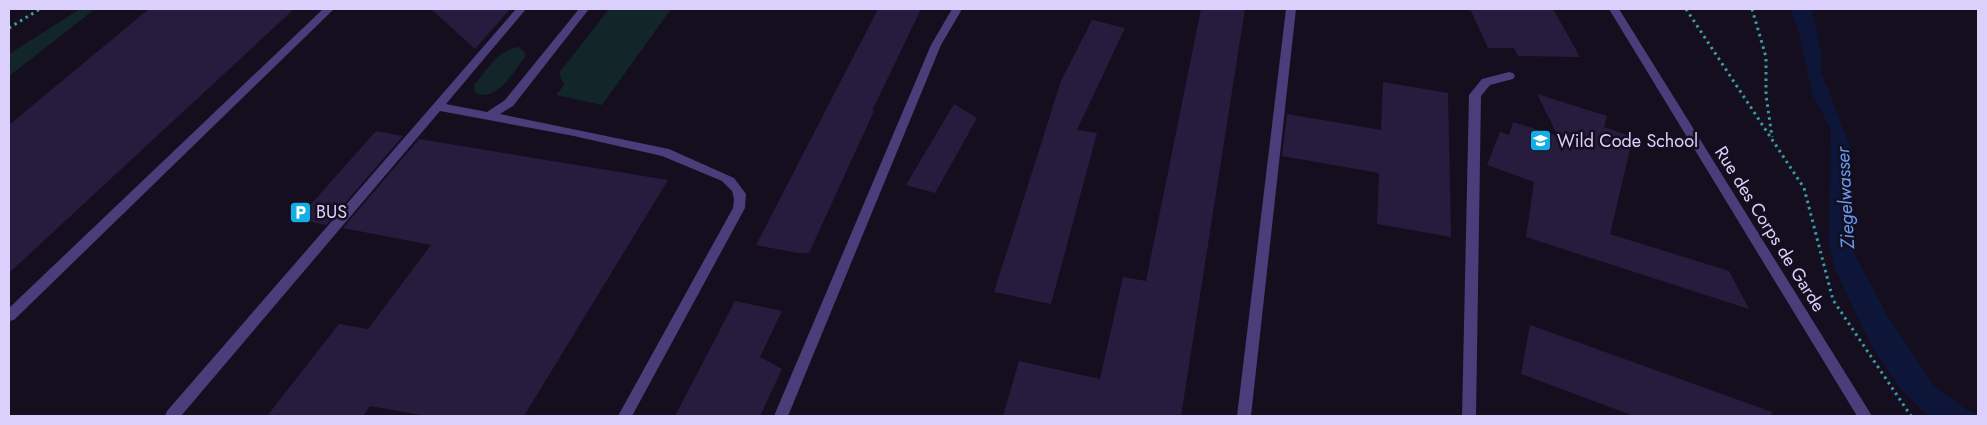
<svg xmlns="http://www.w3.org/2000/svg" width="1987" height="425" font-family="Jost,sans-serif">
	<rect width="100%" height="100%" fill="#140e1f"/>
	<g fill="#122528">
		<polygon points="80,9 95,9 9,76 9,54"/>
		<polygon points="609,9 671,9 602,105 556,95 564,85 559,73"/>
		<path d="M519,47l6,6v4c-11,14 -28,46 -50,36l-1,-8c12,-14 25,-36 45,-38z"/>
	</g>
	<polygon fill="#0d1639" points="1790,9 1810,9 1815,21 1821,52 1821,72 1850,146 1855,255 1887,315 1934,386 1967,410 1978,414 1978,416 1928,416 1898,386 1870,343 1835,269 1829,243 1831,130 1812,93 1798,28"/>
	<g fill="#281c3e">
		<polygon points="149,9 294,9 9,273 9,125"/>
		<polygon points="431,9 510,9 475,49"/>
		<polygon points="878,9 921,9 872,111 874,111 809,253 798,253 756,245"/>
		<polygon points="1201,9 1245,9 1181,416 1003,416 1019,361 1100,379 1123,277 1146,281"/>
		<polygon points="1470,9 1553,9 1580,57 1518,56 1514,48 1488,48"/>
		<polygon points="1092,20 1125,28 1077,130 1097,133 1051,304 994,292 1061,81"/>
		<polygon points="1383,82 1448,93 1451,237 1377,224 1379,173 1282,156 1287,114 1381,130"/>
		<polygon points="1537,94 1607,116 1604,127 1633,137 1610,234 1729,271 1749,309 1526,237 1534,182 1487,165 1500,132 1509,135 1513,122 1558,136"/>
		<polygon points="954,104 977,118 935,193 906,185"/>
		<polygon points="376,131 403,136 326,225 298,219"/>
		<polygon points="419,139 668,180 524,416 427,416 370,406 363,416 267,416 339,324 368,329 431,245 343,228"/>
		<polygon points="735,301 782,311 760,357 782,369 760,416 675,416"/>
		<polygon points="1530,325 1772,412 1771,416 1634,416 1521,374"/>
	</g>
	<g fill="none" stroke-linecap="round" stroke-linejoin="round">
		<g stroke="#389ca7" stroke-width="3" stroke-dasharray="2.5 4" stroke-linecap="butt">
			<polyline points="1686,9 1804,188 1833,300 1911,416"/>
			<polyline points="1752,9 1766,57 1766,95 1772,137"/>
			<polyline points="9,28 40,9"/>
		</g>
		<g fill="#493d7a" fill-rule="evenodd">
			<polygon points="323,9 334,9 14,320 9,321 9,308"/>
			<polygon points="516,9 526,9 446,104 487,112 505,100 579,9 589,9 513,106 500,114 669,149 734,178 746,194 745,208 632,416 618,416 733,208 734,199 732,191 722,181 662,156 574,136 440,111 181,416 165,416 167,411"/>
			<polygon points="952,9 962,9 941,45 788,416 774,416 931,45"/>
			<polygon points="1286,9 1296,9 1251,416 1237,416"/>
			<polygon points="1509,72 1513,73 1515,76 1513,79 1490,85 1481,96 1476,416 1462,416 1469,95 1482,79"/>
		</g>
		<polygon fill="#493d7a" fill-rule="evenodd" points="1609,9 1619,9 1872,416 1857,416"/>
	</g>
	<defs>
		<symbol id="university-square" viewBox="-11 -11 22 22"><rect x="-9" y="-9" width="18" height="18" rx="4" fill="#13aee3" stroke="#140e1f"/><path d="M0-5L7-2L0 1L-7-2ZM-4 1L0 2.5L4 1V4Q0 6-4 4Z" fill="#fff"/></symbol>
		<symbol id="parking-square" viewBox="-11 -11 22 22"><rect x="-9" y="-9" width="18" height="18" rx="4" fill="#13aee3" stroke="#140e1f"/><path d="M-3.5-5.5H1a3.5 3.5 0 0 1 0 7H-1V5.5H-3.5ZM-1-3.4V-.6H.8a1.4 1.4 0 0 0 0-2.8Z" fill="#fff"/></symbol>
	</defs>
	<g fill-rule="evenodd">
		<use href="#university-square" x="1528" y="128" width="25" height="25"/>
		<use href="#parking-square" x="288" y="200" width="25" height="25"/>
	</g>
	<g text-anchor="middle" dominant-baseline="central" stroke-width="5" stroke-linejoin="round" paint-order="stroke">
		<g font-size="18" fill="#dbd0fb" stroke="#140e1f" text-anchor="start">
			<text x="1557" y="141">Wild Code School</text>
			<text x="316" y="212">BUS</text>
		</g>
		<g font-size="18" fill="#dbd0fb" stroke="#140e1f">
			<text transform="translate(1770 229) rotate(58)">Rue des Corps de Garde</text>
		</g>
		<g font-size="19" font-style="italic" fill="#679bf2" stroke="#140e1f">
			<text transform="translate(1845 198) rotate(-93)">Ziegelwasser</text>
		</g>
	</g>
	<rect width="1987" height="425" fill="none" stroke="#dbd0fb" stroke-width="20"/>
</svg>
